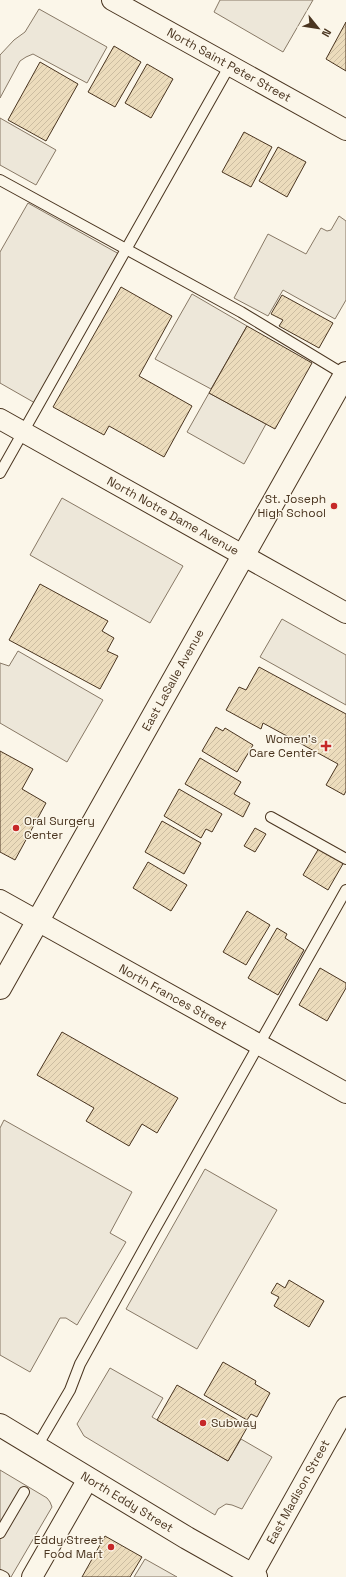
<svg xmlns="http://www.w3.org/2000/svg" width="346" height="1577" font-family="'Space Grotesk',sans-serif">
	<defs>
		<pattern id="building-hatch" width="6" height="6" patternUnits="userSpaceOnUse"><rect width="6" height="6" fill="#ecdcbc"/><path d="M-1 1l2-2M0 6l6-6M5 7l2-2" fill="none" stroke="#ccbda1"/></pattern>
	</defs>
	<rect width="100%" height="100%" fill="#fbf6e9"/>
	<g fill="#ede7d9" stroke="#887966">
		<polygon points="220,0 313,0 283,52 214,12"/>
		<polygon points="39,9 107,47 87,83 33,54 26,57 20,61 0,98 0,55 14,40 25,32"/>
		<polygon points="0,118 56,150 36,185 0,165"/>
		<polygon points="28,203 119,254 35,403 0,383 0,252"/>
		<polygon points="339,216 346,221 346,300 335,319 283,290 268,316 234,298 268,234 306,254 321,228 327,231 331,230"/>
		<polygon points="192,294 247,326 211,389 155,359"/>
		<polygon points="209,393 266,424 244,464 187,432"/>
		<polygon points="62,498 183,566 150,623 30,555"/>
		<polygon points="282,619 346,655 346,705 260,657"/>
		<polygon points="18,651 103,700 67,762 0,723 0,663 9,666"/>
		<polygon points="4,1120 132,1192 110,1233 126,1242 77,1325 66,1318 60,1318 30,1372 0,1355 0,1128"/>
		<polygon points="205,1169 277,1210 197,1349 126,1309"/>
		<polygon points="110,1368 163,1398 152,1417 228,1461 241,1439 272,1457 242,1509 232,1505 226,1504 218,1509 215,1515 84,1436 77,1424"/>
		<polygon points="0,1470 47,1498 50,1502 52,1507 11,1577 0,1577"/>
		<polygon points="145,1559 177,1577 134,1577"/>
	</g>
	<g fill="url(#building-hatch)" stroke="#4a3520">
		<polygon points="346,22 346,71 326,59"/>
		<polygon points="114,46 141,62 115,107 88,92"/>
		<polygon points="40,62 78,84 46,141 8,120"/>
		<polygon points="147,64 173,79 151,118 125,103"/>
		<polygon points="244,132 272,147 251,187 222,172"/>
		<polygon points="278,147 306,162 287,197 259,181"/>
		<polygon points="121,287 172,316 139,376 192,406 164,457 109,426 104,435 53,407"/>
		<polygon points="282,295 333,323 319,348 279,326 283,320 271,314"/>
		<polygon points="247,326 312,363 275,429 209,393"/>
		<polygon points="40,584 108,621 102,631 114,638 107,651 118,656 100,689 9,640"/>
		<polygon points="259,667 346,714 346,791 344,795 326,785 338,764 263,723 261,729 226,710 239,687 246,690"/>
		<polygon points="216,727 223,731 225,728 253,745 237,772 202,751"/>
		<polygon points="0,751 33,769 22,789 46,803 15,860 0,852"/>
		<polygon points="200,758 241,782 234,794 250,803 243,817 185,784"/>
		<polygon points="179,789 222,814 212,832 206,829 201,838 164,816"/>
		<polygon points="162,821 201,843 184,874 145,852"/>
		<polygon points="255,828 266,834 255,852 244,846"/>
		<polygon points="319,848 344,862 328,890 303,875"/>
		<polygon points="148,862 187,885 171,911 133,888"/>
		<polygon points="247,911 270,925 246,965 223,952"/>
		<polygon points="277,928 287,934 285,938 304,950 278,995 248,978"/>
		<polygon points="320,968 346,983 346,988 327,1021 299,1005"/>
		<polygon points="62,1032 178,1098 157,1133 142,1124 129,1146 86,1121 94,1108 37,1075"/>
		<polygon points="289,1280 324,1301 309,1327 274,1306 279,1297 271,1293 277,1283 285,1288"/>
		<polygon points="223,1362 256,1381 255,1384 270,1393 257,1417 251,1414 247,1420 204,1395"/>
		<polygon points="177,1385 248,1426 228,1461 157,1420"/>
		<polygon points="105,1536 142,1557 130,1577 82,1577"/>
	</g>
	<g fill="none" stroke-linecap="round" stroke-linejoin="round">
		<defs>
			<g id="lane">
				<polyline points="0,180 241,312 345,375"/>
				<polyline points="0,473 230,65"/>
				<polyline points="271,817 346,859"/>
				<polyline points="36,1448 70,1390 80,1364 151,1236 346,890"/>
				<polyline points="0,1533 24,1492"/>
				<polyline points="0,1575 4,1577"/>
			</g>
			<g id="street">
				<polyline points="112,0 346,130"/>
				<polyline points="0,419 346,613"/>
				<polyline points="0,900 346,1093"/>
				<polyline points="32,1577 88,1479"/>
				<polyline points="251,1577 346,1407"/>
			</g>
			<polyline id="secondary" points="0,988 346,373"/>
			<polyline id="primary" points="0,1425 187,1538 256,1577"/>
		</defs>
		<use href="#lane" stroke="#4a3520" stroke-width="12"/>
		<use href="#street" stroke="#4a3520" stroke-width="22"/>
		<use href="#secondary" stroke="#4a3520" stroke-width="24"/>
		<use href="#primary" stroke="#4a3520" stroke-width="24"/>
		<use href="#lane" stroke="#fbf6e9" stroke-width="10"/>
		<use href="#street" stroke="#fbf6e9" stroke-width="20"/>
		<use href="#secondary" stroke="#fbf6e9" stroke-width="22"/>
		<use href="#primary" stroke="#fbf6e9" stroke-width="22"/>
	</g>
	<g fill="#c62828" stroke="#fbf6e9" stroke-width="1.5">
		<circle cx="334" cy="506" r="4"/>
		<path d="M324 740h4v4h4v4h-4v4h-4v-4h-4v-4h4z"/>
		<circle cx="16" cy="828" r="4"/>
		<circle cx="203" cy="1423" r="4"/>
		<circle cx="111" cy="1547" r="4"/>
	</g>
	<g text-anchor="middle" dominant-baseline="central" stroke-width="3" stroke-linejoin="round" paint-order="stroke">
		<g font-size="12" fill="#4a3520" stroke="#fbf6e9">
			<text transform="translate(229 65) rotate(29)">North Saint Peter Street</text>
			<text transform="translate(173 516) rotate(29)">North Notre Dame Avenue</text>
			<text transform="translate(173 680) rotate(-61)">East LaSalle Avenue</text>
			<text transform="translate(173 997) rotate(29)">North Frances Street</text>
			<text transform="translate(298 1492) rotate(-61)">East Madison Street</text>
			<text transform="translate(127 1502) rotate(31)">North Eddy Street</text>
		</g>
		<g font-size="12" fill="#4a3520" stroke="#fbf6e9" text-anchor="end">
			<text x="326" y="499">St. Joseph<tspan x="326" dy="14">High School</tspan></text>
			<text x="317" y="739">Women's<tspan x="317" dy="14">Care Center</tspan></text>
			<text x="24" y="821" text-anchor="start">Oral Surgery<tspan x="24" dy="14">Center</tspan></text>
			<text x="211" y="1423" text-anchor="start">Subway</text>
			<text x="103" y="1540">Eddy Street<tspan x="103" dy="14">Food Mart</tspan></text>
		</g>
	</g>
	<g transform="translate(318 28) rotate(120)" stroke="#fbf6e9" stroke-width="3" paint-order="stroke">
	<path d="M0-3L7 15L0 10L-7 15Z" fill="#4a3520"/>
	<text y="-6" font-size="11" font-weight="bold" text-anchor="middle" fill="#4a3520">N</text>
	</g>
</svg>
